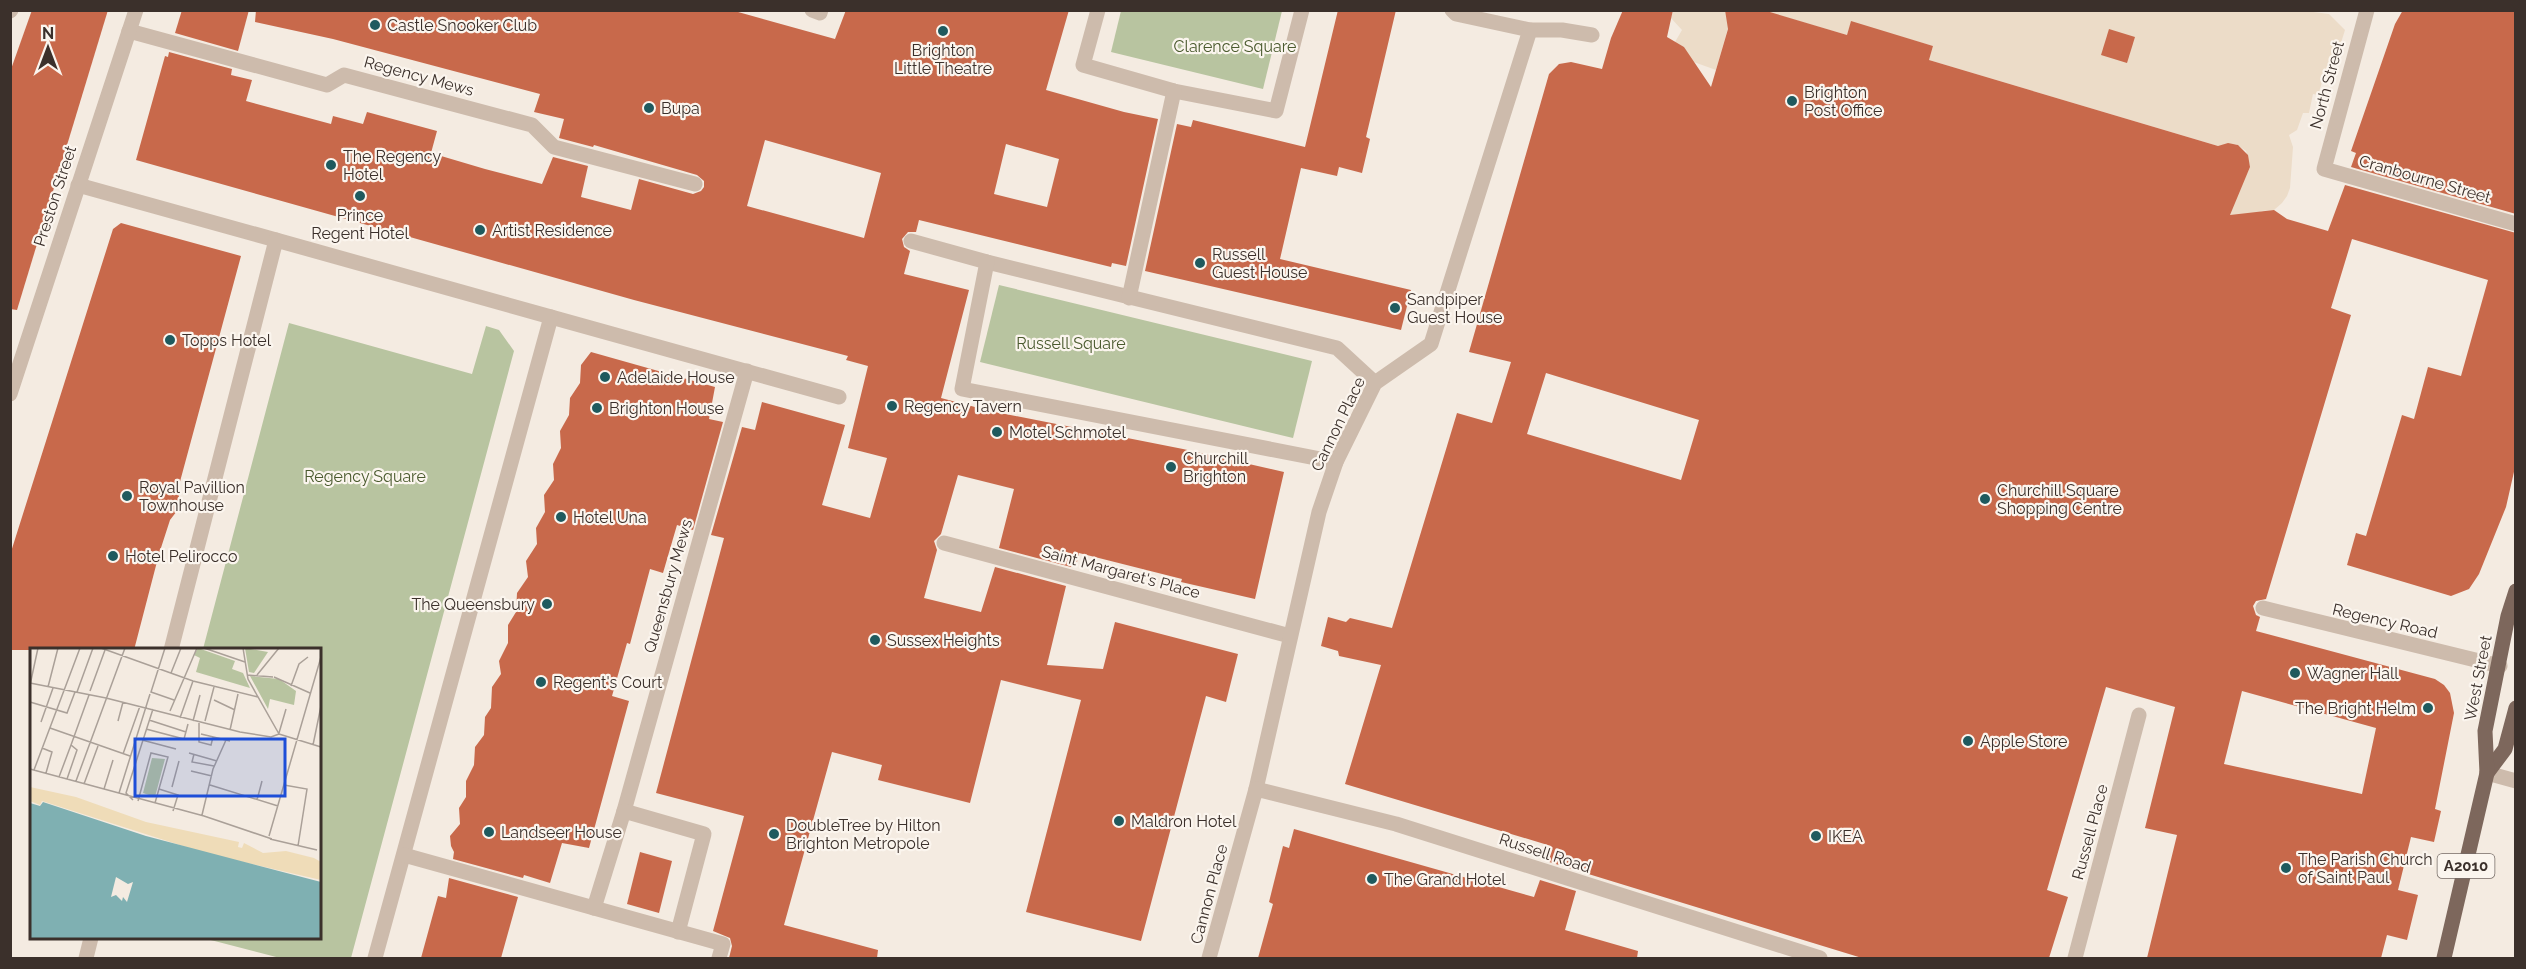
<svg xmlns="http://www.w3.org/2000/svg" width="2526" height="969" font-family="Raleway,sans-serif">
	<rect width="100%" height="100%" fill="#f4ebe1"/>
	<g fill="#b8c4a0">
		<polygon points="1121,11 1282,11 1263,89 1111,52"/>
		<polygon points="999,285 1312,361 1293,438 980,362"/>
		<polygon points="289,323 472,374 486,326 499,330 514,351 351,958 280,958 203,938 320,938 320,650 203,649"/>
	</g>
	<g fill="#ecdcc8">
		<polygon points="2298,10 2329,14 2345,30 2340,46 2335,49 2327,72 2325,73 2318,95 2313,94 2309,113 2303,113 2297,130 2289,135 2293,147 2290,188 2287,196 2282,203 2274,210 2261,211 2251,222 2228,215 2250,167 2246,151 2236,144 2218,146 1929,60 1933,46 1851,22 1847,35 1764,11"/>
		<polygon points="1673,11 1730,11 1728,28 1716,70 1691,61 1684,47 1675,42 1682,30 1671,18"/>
	</g>
	<g fill="#c8694b" fill-rule="evenodd">
		<polygon points="32,10 108,10 17,310 10,309 10,72"/>
		<polygon points="182,10 249,10 238,51 175,33"/>
		<path d="M256,10h475l104,29 11,-29h223l-23,80 78,22 34,7 -32,147 -14,-3 -1,4 -192,-47 -3,12h-8l-6,7 2,8 6,4 -6,23 65,16 -28,108 49,13 193,38 101,23 -29,127 -74,-17 1,-3 -103,-26 -2,9 -4,-1 -2,6 -72,-19 15,-59 -56,-14 -17,59 -7,7 3,9 -13,48 57,14 14,-45 71,19 -19,79 56,4 12,-47 123,32 -12,48 -20,-6 -65,245 -115,-29 55,-212 -80,-20 -31,123 -92,-23 4,-15 -50,-13 -48,173 94,25 -1,8h-148l3,-12 -2,-8 -17,-7 31,-115 -88,-23 68,-255 -13,-3 31,-108 13,3 7,-28 83,23 -23,80 48,13 17,-60 -39,-10 20,-82 -22,-6 2,-4 -214,-56 -498,-140 29,-104 3,1 1,-5 63,17 -1,6 21,5 -6,21 85,23 2,-8 30,8 4,-12 70,19 -6,22 54,16 57,15 11,-27 35,9 -7,31 50,13 8,-31 54,15 8,-3 3,-4v-6l-7,-6 -103,-30 -1,2 -34,-9 5,-19 -30,-7 6,-18 -207,-55 -78,-17zM765,140l116,33 -17,65 -117,-32zM1006,144l53,15 -12,48 -53,-13z"/>
		<polygon points="1338,10 1396,10 1366,137 1370,139 1362,173 1339,167 1337,176 1301,168 1280,259 1411,290 1401,330 1145,271 1177,124 1191,127 1193,120 1305,147"/>
		<path d="M1623,10h50l-6,27 17,10 27,40 17,-58 -3,-19h38l84,25 4,-14 82,25 -4,14 289,86 10,-3 10,2 10,10 2,12 -20,48 44,-5 13,9 41,12 17,-46 171,48v230l-10,44 -27,67 -10,15 -18,7 -104,-31 9,-32 10,3 36,-121 12,4 14,-52 33,9 27,-96 -136,-41 -21,69 20,7 -85,284 -10,2 -3,5 3,9 4,2 -4,14 179,48 9,6 6,8 4,20 -19,96 6,2 -7,31 -23,-5 -13,53 20,5 -11,45 -20,-5 -6,23h-234l30,-123 -32,-7 30,-121 -69,-20 -59,203 21,7 -19,61h-187l-316,-97 5,-15 -206,-62 36,-119 -42,-9 -1,-5 -17,-5 7,-29 18,5 4,-4 42,10 65,-215 35,10 19,-61 -42,-10 80,-278 10,-10 12,-2 31,7 9,-31zM1546,373l153,47 -18,60 -154,-46zM2242,691l134,37 -14,66 -138,-30z"/>
		<polygon points="2403,10 2516,10 2516,214 2351,167 2356,153 2351,151 2395,24"/>
		<polygon points="2109,29 2135,37 2127,63 2101,55"/>
		<polygon points="121,223 241,256 178,489 180,507 170,520 159,554 134,650 10,650 10,555 113,229"/>
		<polygon points="591,352 715,387 709,419 723,422 693,530 677,525 663,573 650,569 630,644 627,643 612,696 629,701 589,848 562,843 550,883 524,875 523,878 453,859 454,852 451,846 450,836 460,824 459,808 466,797 466,781 474,765 475,747 484,735 485,717 491,708 492,687 501,674 499,661 508,643 508,625 516,612 517,593 528,577 526,561 537,544 536,528 545,512 544,495 554,480 553,464 561,448 560,431 569,415 570,398 580,383 581,365"/>
		<polygon points="1294,829 1534,897 1540,880 1576,891 1565,930 1638,951 1637,958 1258,958 1273,904 1269,902 1283,846 1289,848"/>
		<polygon points="640,852 672,861 659,913 627,904"/>
		<polygon points="449,878 518,897 501,958 421,958 438,896 446,898"/>
	</g>
	<g fill="none" stroke-linecap="round" stroke-linejoin="round">
		<polyline stroke="#cdbbac" stroke-width="15" points="2367,10 2324,169 2516,224"/>
		<g stroke="#cdbbac" stroke-width="15">
			<polyline points="812,10 820,13 821,10"/>
			<polyline points="1098,10 1083,65 1174,91 1276,111 1302,10"/>
			<polyline points="1452,10 1456,14 1530,30 1562,30 1592,35"/>
			<polyline points="10,11 11,10"/>
			<polyline points="129,31 327,85 344,75 532,125 554,147 695,184"/>
			<polyline points="78,185 276,240"/>
			<polyline points="911,241 987,262 1337,348 1375,383"/>
			<polyline points="987,262 962,389 1336,462"/>
			<polyline points="1129,298 1174,91"/>
			<polyline points="551,317 839,397"/>
			<polyline points="10,394 136,10"/>
			<polyline points="944,543 1290,636"/>
			<polyline points="2263,608 2500,666"/>
			<polyline points="171,650 276,240 551,317 375,958"/>
			<polyline points="2487,773 2516,781"/>
			<polyline points="1256,789 1319,512 1336,462 1375,383 1431,344 1530,30"/>
			<polyline points="624,811 747,371"/>
			<polyline points="404,855 723,944 719,958"/>
			<polyline points="594,908 624,811 704,834 678,932"/>
			<polyline points="86,958 91,938"/>
			<polyline points="2075,958 2139,715"/>
		</g>
		<polyline stroke="#cdbbac" stroke-width="15" points="1209,958 1256,789 1396,824 1820,958"/>
		<g stroke="#7d675c" stroke-width="15">
			<polyline points="2487,773 2505,749 2516,708"/>
			<polyline points="2444,958 2487,773 2485,731 2508,616 2516,591"/>
		</g>
	</g>
	<g fill="#1f5a5e" stroke="#fbf5ee" stroke-width="2">
		<circle cx="375" cy="25" r="6"/>
		<circle cx="943" cy="31" r="6"/>
		<circle cx="1792" cy="101" r="6"/>
		<circle cx="649" cy="108" r="6"/>
		<circle cx="331" cy="165" r="6"/>
		<circle cx="360" cy="196" r="6"/>
		<circle cx="480" cy="230" r="6"/>
		<circle cx="1200" cy="263" r="6"/>
		<circle cx="1395" cy="308" r="6"/>
		<circle cx="170" cy="340" r="6"/>
		<circle cx="605" cy="377" r="6"/>
		<circle cx="892" cy="406" r="6"/>
		<circle cx="597" cy="408" r="6"/>
		<circle cx="997" cy="432" r="6"/>
		<circle cx="1171" cy="467" r="6"/>
		<circle cx="127" cy="496" r="6"/>
		<circle cx="1985" cy="499" r="6"/>
		<circle cx="561" cy="517" r="6"/>
		<circle cx="113" cy="556" r="6"/>
		<circle cx="547" cy="604" r="6"/>
		<circle cx="875" cy="640" r="6"/>
		<circle cx="2295" cy="673" r="6"/>
		<circle cx="541" cy="682" r="6"/>
		<circle cx="2428" cy="708" r="6"/>
		<circle cx="1968" cy="741" r="6"/>
		<circle cx="1119" cy="821" r="6"/>
		<circle cx="489" cy="832" r="6"/>
		<circle cx="774" cy="834" r="6"/>
		<circle cx="1816" cy="836" r="6"/>
		<circle cx="2286" cy="868" r="6"/>
		<circle cx="1372" cy="879" r="6"/>
	</g>
	<g text-anchor="middle" dominant-baseline="central" stroke-width="4.5" stroke-linejoin="round" paint-order="stroke">
		<rect fill="#fbf5ee" stroke="#756b66" stroke-width="1.5" x="2437.5" y="854" width="57" height="24" rx="4.5"/>
		<g font-size="15" font-weight="bold" fill="#3b302b">
			<text x="2466" y="866">A2010</text>
		</g>
		<g font-size="16" fill="#3b302b" stroke="#fbf5ee" text-anchor="start">
			<text x="387" y="25">Castle Snooker Club</text>
			<text x="943" y="50" text-anchor="middle">Brighton<tspan x="943" dy="18">Little Theatre</tspan></text>
			<text x="1804" y="92">Brighton<tspan x="1804" dy="18">Post Office</tspan></text>
			<text x="661" y="108">Bupa</text>
			<text x="343" y="156">The Regency<tspan x="343" dy="18">Hotel</tspan></text>
			<text x="360" y="215" text-anchor="middle">Prince<tspan x="360" dy="18">Regent Hotel</tspan></text>
			<text x="492" y="230">Artist Residence</text>
			<text x="1212" y="254">Russell<tspan x="1212" dy="18">Guest House</tspan></text>
			<text x="1407" y="299">Sandpiper<tspan x="1407" dy="18">Guest House</tspan></text>
			<text x="182" y="340">Topps Hotel</text>
			<text x="617" y="377">Adelaide House</text>
			<text x="904" y="406">Regency Tavern</text>
			<text x="609" y="408">Brighton House</text>
			<text x="1009" y="432">Motel Schmotel</text>
			<text x="1183" y="458">Churchill<tspan x="1183" dy="18">Brighton</tspan></text>
			<text x="139" y="487">Royal Pavillion<tspan x="139" dy="18">Townhouse</tspan></text>
			<text x="1997" y="490">Churchill Square<tspan x="1997" dy="18">Shopping Centre</tspan></text>
			<text x="573" y="517">Hotel Una</text>
			<text x="125" y="556">Hotel Pelirocco</text>
			<text x="535" y="604" text-anchor="end">The Queensbury</text>
			<text x="887" y="640">Sussex Heights</text>
			<text x="2307" y="673">Wagner Hall</text>
			<text x="553" y="682">Regent's Court</text>
			<text x="2416" y="708" text-anchor="end">The Bright Helm</text>
			<text x="1980" y="741">Apple Store</text>
			<text x="1131" y="821">Maldron Hotel</text>
			<text x="786" y="825">DoubleTree by Hilton<tspan x="786" dy="18">Brighton Metropole</tspan></text>
			<text x="501" y="832">Landseer House</text>
			<text x="1828" y="836">IKEA</text>
			<text x="2298" y="859">The Parish Church<tspan x="2298" dy="18">of Saint Paul</tspan></text>
			<text x="1384" y="879">The Grand Hotel</text>
		</g>
		<g font-size="16" fill="#4a5a2e" stroke="#fbf5ee">
			<text x="1235" y="46">Clarence Square</text>
			<text x="1071" y="343">Russell Square</text>
			<text x="365" y="476">Regency Square</text>
		</g>
		<g font-size="16" fill="#3b302b" stroke="#fbf5ee">
			<text transform="translate(419 76) rotate(15)">Regency Mews</text>
			<text transform="translate(2327 85) rotate(-75)">North Street</text>
			<text transform="translate(2425 179) rotate(16)">Cranbourne Street</text>
			<text transform="translate(55 196) rotate(-72)">Preston Street</text>
			<text transform="translate(1338 424) rotate(-64)">Cannon Place</text>
			<text transform="translate(1121 572) rotate(15)">Saint Margaret's Place</text>
			<text transform="translate(668 586) rotate(-74)">Queensbury Mews</text>
			<text transform="translate(2385 621) rotate(13)">Regency Road</text>
			<text transform="translate(2478 678) rotate(-79)">West Street</text>
			<text transform="translate(2090 832) rotate(-75)">Russell Place</text>
			<text transform="translate(1545 853) rotate(18)">Russell Road</text>
			<text transform="translate(1209 894) rotate(-75)">Cannon Place</text>
		</g>
	</g>
	<g transform="translate(30 648)">
		<rect width="291" height="291" fill="#f4ebe1"/>
		<path d="M168,0l37,13 -3,8 11,4 7,15 -54,-16 4,-14 -6,-3zM215,0l23,4 -14,21 -5,-1zM220,28l29,3 17,12 -2,14 -24,-6 -2,10zM122,110l13,1 -10,38 -12,-4z" fill="#b8c4a0"/>
		<path d="M0,139l46,10 70,25 93,20 -1,5 4,1 2,-5 19,10 23,-2 28,7 7,4v18l-113,-26 -166,-53 -2,4 -10,-4z" fill="#efdcb8"/>
		<path d="M13,154l103,34 175,46v57h-291v-136l10,3z" fill="#7fb0b2"/>
		<path d="M86,229l12,7 5,-2 -6,20 -4,-5 -1,4 -6,-6 -5,2z" fill="#f4ebe1"/>
		<path fill="none" stroke="#aaa098" stroke-width="1.5" d="M71,0l92,33 65,16 21,37M135,0l-14,44 23,8M174,0l41,14M213,0l5,31 10,18M141,25l10,-25M217,27l26,2M227,27l22,-27M244,29l36,16M0,35l76,15M0,37l8,-37M261,38l8,-22 9,-7M18,39l10,-39M60,43l15,-41M47,44l16,-44M76,50l134,34 31,5 8,-3M184,52l21,10M0,54l37,11 8,-21M140,63l27,-63M150,70l13,-37M119,72l37,12M88,73l5,-19M163,73l7,-26M175,73l9,-34M11,74l12,-34M169,75v19l12,3 2,-8M20,80l80,28M116,81l38,10 4,-15M200,82l8,-36M249,85l7,-24M171,86l29,7M249,86l42,13M112,92l34,9M41,97l18,-50M283,97l8,-39M12,100l10,4 -6,21M159,105l28,8M93,106l17,-48M164,106l-2,8 22,4M0,121l174,47 68,23M4,122l46,-122M161,123l21,5M29,129l12,-32 6,5 -10,29M46,133l49,-133M54,136l14,-38M180,137l68,21M254,137l23,4 -9,57M142,139l7,-26M74,141l9,-29M129,141l19,6 -5,16M89,145l31,-99M103,152l-7,-7 27,-84M227,152l5,-19M108,153l13,-48 17,4 -13,46M172,167l11,-46 13,-29M239,188l52,-179M240,191l47,11"/>
		<path fill="#1d4ed8" fill-opacity="0.15" stroke="#1d4ed8" stroke-width="3" d="M105,91h150v57h-150z"/>
		<rect width="291" height="291" fill="none" stroke="#3b302b" stroke-width="3"/>
	</g>
	<rect width="2526" height="969" fill="none" stroke="#3b302b" stroke-width="24"/>
	<g transform="translate(48 48)" stroke="#fbf5ee" stroke-width="4.5" paint-order="stroke">
	<path d="M0-4.5L10 22L0 15L-10 22Z" fill="#3b302b"/>
	<text y="-9" font-size="16" font-weight="bold" text-anchor="middle" fill="#3b302b">N</text>
	</g>
</svg>
